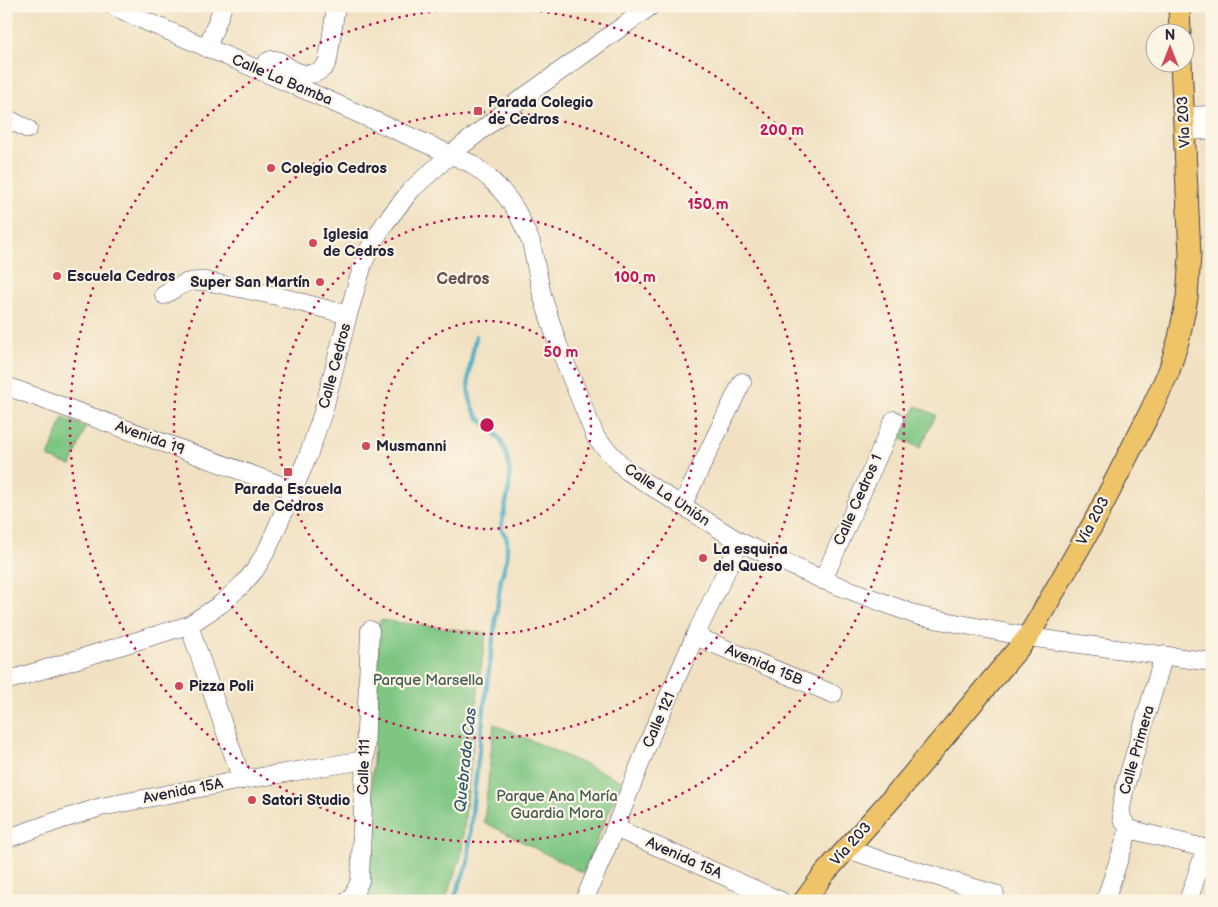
<svg xmlns="http://www.w3.org/2000/svg" width="1218" height="907" font-family="'Balsamiq Sans',sans-serif">
	<rect width="100%" height="100%" fill="#fcf5e5"/>
	<filter id="ink" filterUnits="userSpaceOnUse"><feTurbulence type="fractalNoise" baseFrequency=".02" numOctaves="2"/><feDisplacementMap in="SourceGraphic" scale="10" xChannelSelector="R" yChannelSelector="G"/><feConvolveMatrix kernelMatrix="1 2 1 2 8 2 1 2 1" color-interpolation-filters="sRGB"/></filter>
	<filter id="wash" filterUnits="userSpaceOnUse"><feTurbulence type="fractalNoise" baseFrequency=".0096" numOctaves="4" result="noise"/><feDisplacementMap in="SourceGraphic" scale="20" xChannelSelector="R" yChannelSelector="G"/><feGaussianBlur stdDeviation="1.12" result="paint"/><feColorMatrix in="noise" values="0 0 0 0 0 0 0 0 0 0 0 0 0 0 0 0 0 1.4 0 .05"/><feComposite in="paint" operator="in"/></filter>
	<g filter="url(#wash)">
		<rect width="100%" height="100%" fill="#f1e1c2"/>
		<g fill="#7ec682" stroke="#50745e">
			<polygon points="916,406 936,415 920,448 901,439"/>
			<polygon points="63,418 86,427 71,466 48,457"/>
			<polygon points="380,620 486,633 479,682 461,857 445,901 364,901 373,762"/>
			<polygon points="494,724 622,781 583,873 484,822"/>
		</g>
		<g fill="none" stroke-linecap="round" stroke-linejoin="round">
			<path stroke="#44aac3" stroke-width="4.5" d="M453,901l15,-39 5,-59 12,-103 16,-121 6,-21v-19l-6,-11c3,-21 11,-40 8,-61 -1,-7 -5,-21 -8,-26 -6,-10 -18,-16 -24,-26 -16,-25 -6,-52 -1,-79"/>
		</g>
	</g>
	<g filter="url(#ink)">
		<g fill="none" stroke-linecap="round" stroke-linejoin="round">
			<defs>
				<g id="minor">
					<polyline points="114,6 136,17 312,93 472,164 489,178 500,189 509,200 517,212 531,242 542,295 558,345 596,438 627,471 740,542 823,580 919,616 1028,637 1212,662"/>
					<polyline points="207,48 223,6"/>
					<path d="M261,71c3,-4 5,-10 10,-11 10,-2 16,8 24,11 14,6 28,3 33,-11l8,-54"/>
					<polyline points="1184,116 1212,115"/>
					<polyline points="6,118 28,129"/>
					<polyline points="1185,131 1212,130"/>
					<path d="M164,295c17,-10 21,-15 41,-14l72,15 71,19"/>
					<polyline points="6,386 294,490"/>
					<polyline points="682,506 742,382"/>
					<polyline points="823,580 894,420"/>
					<polyline points="189,625 242,780"/>
					<polyline points="695,636 833,694"/>
					<polyline points="6,681 189,625 221,604 243,584 255,570 268,548 308,456 323,412 348,315 363,264 370,247 385,223 411,190 450,155 517,102 651,6"/>
					<polyline points="615,828 781,901"/>
					<polyline points="1129,829 1212,850"/>
					<polyline points="6,839 57,821 101,807 242,780 364,760"/>
					<polyline points="847,849 871,857 995,894"/>
					<polyline points="347,901 353,895 360,881 370,630"/>
					<polyline points="584,901 615,828 651,736 695,636 740,542"/>
					<polyline points="1105,901 1129,829 1122,819 1121,809 1125,787 1164,655"/>
					<polyline points="1188,901 1206,848"/>
				</g>
				<g id="major">
					<polyline points="1179,6 1180,32"/>
					<polyline points="804,901 824,874 902,787 1028,637 1093,524 1151,410 1169,371 1179,338 1187,298 1190,255 1181,62"/>
				</g>
			</defs>
			<use href="#minor" stroke="#413f4f" stroke-width="19"/>
			<use href="#major" stroke="#413f4f" stroke-width="23"/>
			<use href="#minor" stroke="#fff" stroke-width="18"/>
			<use href="#major" stroke="#efc469" stroke-width="21"/>
		</g>
	</g>
	<g fill="none" stroke="#c2185b" stroke-width="2.5" stroke-dasharray="2.5 5">
		<circle cx="487" cy="425" r="104"/>
		<circle cx="487" cy="425" r="209"/>
		<circle cx="487" cy="425" r="313"/>
		<circle cx="487" cy="425" r="417"/>
	</g>
	<g fill="#d1495b" stroke="#fcf5e5" stroke-width="2">
		<rect x="473" y="106" width="10" height="10" rx="2.5"/>
		<circle cx="271" cy="168" r="5"/>
		<circle cx="313" cy="243" r="5"/>
		<circle cx="57" cy="276" r="5"/>
		<circle cx="320" cy="282" r="5"/>
		<circle cx="366" cy="446" r="5"/>
		<rect x="283" y="467" width="10" height="10" rx="2.5"/>
		<circle cx="703" cy="558" r="5"/>
		<circle cx="179" cy="686" r="5"/>
		<circle cx="252" cy="800" r="5"/>
	</g>
	<g text-anchor="middle" dominant-baseline="central" stroke-width="4.5" stroke-linejoin="round" paint-order="stroke">
		<g font-size="15" fill="#22223b" stroke="#fcf5e5">
			<text transform="translate(282 80) rotate(23)">Calle La Bamba</text>
			<text transform="translate(1184 122) rotate(-93)">Vía 203</text>
			<text transform="translate(335 366) rotate(-75)">Calle Cedros</text>
			<text transform="translate(150 438) rotate(20)">Avenida 19</text>
			<text transform="translate(667 495) rotate(34)">Calle La Unión</text>
			<text transform="translate(858 500) rotate(-66)">Calle Cedros 1</text>
			<text transform="translate(1093 521) rotate(-62)">Vía 203</text>
			<text transform="translate(764 665) rotate(23)">Avenida 15B</text>
			<text transform="translate(659 720) rotate(-66)">Calle 121</text>
			<text transform="translate(1137 750) rotate(-74)">Calle Primera</text>
			<text transform="translate(364 767) rotate(-88)">Calle 111</text>
			<text transform="translate(183 791) rotate(-11)">Avenida 15A</text>
			<text transform="translate(851 844) rotate(-48)">Vía 203</text>
			<text transform="translate(684 858) rotate(24)">Avenida 15A</text>
		</g>
		<g font-size="15" font-weight="bold" fill="#22223b" stroke="#fcf5e5" text-anchor="start">
			<text x="488" y="102">Parada Colegio<tspan x="488" dy="17">de Cedros</tspan></text>
			<text x="281" y="168">Colegio Cedros</text>
			<text x="323" y="234">Iglesia<tspan x="323" dy="17">de Cedros</tspan></text>
			<text x="67" y="276">Escuela Cedros</text>
			<text x="310" y="282" text-anchor="end">Super San Martín</text>
			<text x="376" y="446">Musmanni</text>
			<text x="288" y="489" text-anchor="middle">Parada Escuela<tspan x="288" dy="17">de Cedros</tspan></text>
			<text x="713" y="549">La esquina<tspan x="713" dy="17">del Queso</tspan></text>
			<text x="189" y="686">Pizza Poli</text>
			<text x="262" y="800">Satori Studio</text>
		</g>
		<g font-size="15" fill="#425b54" stroke="#fcf5e5">
			<text x="428" y="680">Parque Marsella</text>
			<text x="557" y="796">Parque Ana María<tspan x="557" dy="17">Guardia Mora</tspan></text>
		</g>
		<g font-size="16" font-weight="bold" fill="#645052" stroke="#fcf5e5">
			<text x="463" y="279">Cedros</text>
		</g>
		<g font-size="16" font-style="italic" fill="#305871" stroke="#fcf5e5">
			<text transform="translate(466 760) rotate(-84)">Quebrada Cas</text>
		</g>
	</g>
	<circle cx="487" cy="425" r="8" fill="#c2185b" stroke="#fcf5e5" stroke-width="2.5"/>
	<g font-size="15" text-anchor="middle" font-weight="bold" fill="#c2185b" stroke="#fcf5e5" stroke-width="4.5" stroke-linejoin="round" paint-order="stroke">
		<text x="782" y="135">200 m</text>
		<text x="708" y="209">150 m</text>
		<text x="635" y="282">100 m</text>
		<text x="561" y="357">50 m</text>
	</g>
	<rect width="1218" height="907" fill="none" stroke="#fcf5e5" stroke-width="25"/>
	<g transform="translate(1170 48)"><circle r="24" fill="#fcf5e5" stroke="#a5a1a1"/>
	<path d="M0-4L9 19L0 12L-9 19Z" fill="#d1495b"/>
	<text y="-8" font-size="14" font-weight="bold" text-anchor="middle" fill="#22223b">N</text>
	</g>
</svg>
